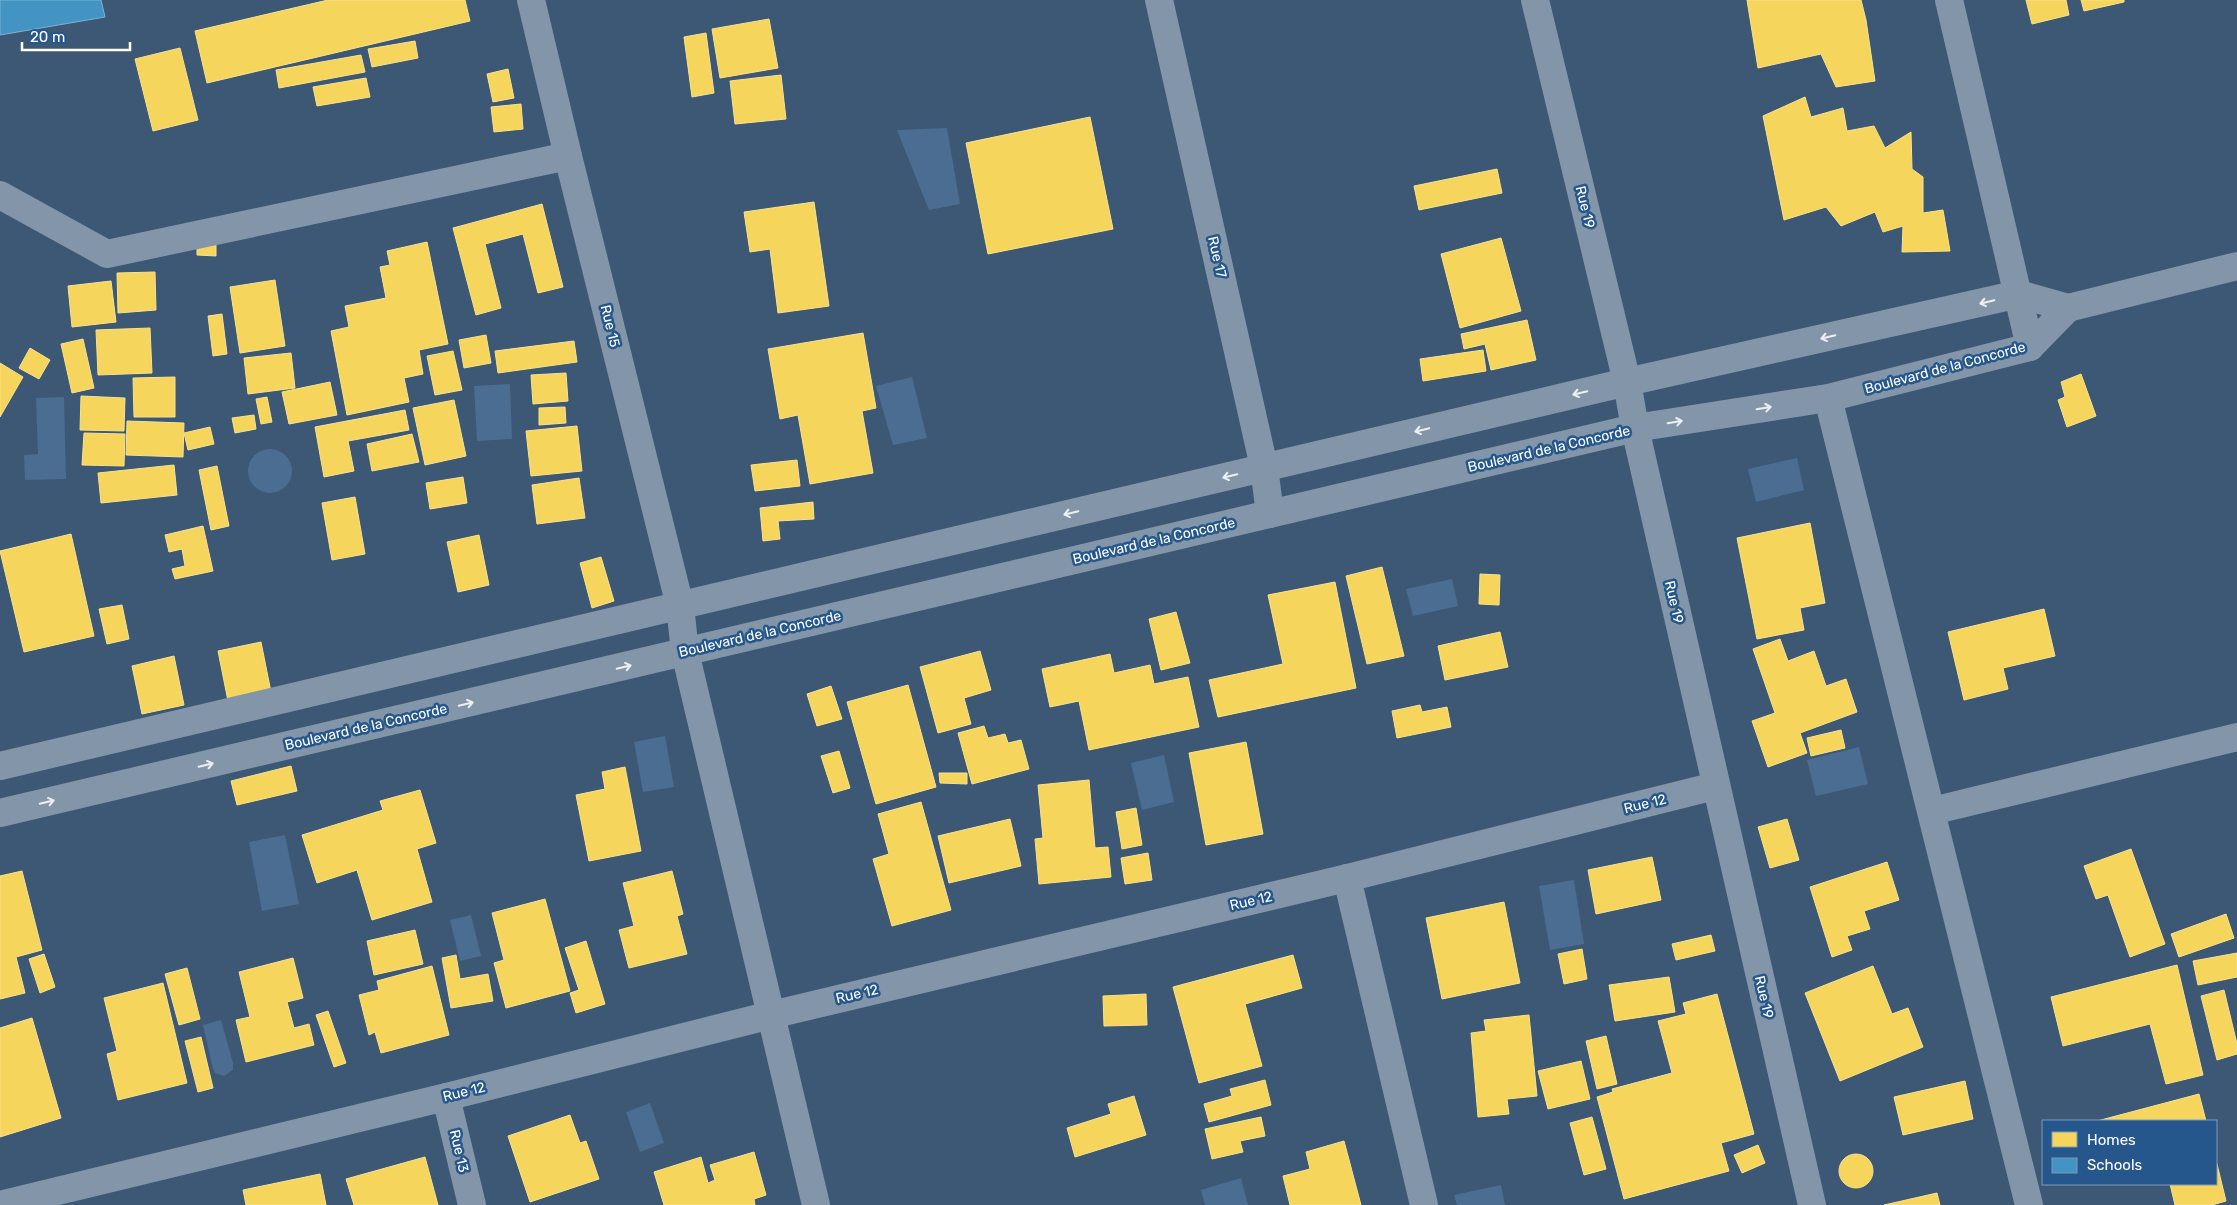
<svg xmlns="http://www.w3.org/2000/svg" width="2237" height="1205" font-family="Rubik,sans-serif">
	<rect width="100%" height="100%" fill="#3c5875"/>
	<g fill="#4b6d91">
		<polygon points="947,128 960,204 929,210 897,130"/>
		<polygon points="912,377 927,438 893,445 876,386"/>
		<polygon points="510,384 512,439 477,441 474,386"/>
		<polygon points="64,397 66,479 25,480 24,455 38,454 36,398"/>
		<circle cx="270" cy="471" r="22"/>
		<polygon points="1797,458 1804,490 1756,502 1748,469"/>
		<polygon points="1452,579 1458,606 1413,616 1406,589"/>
		<polygon points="665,736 674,787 643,792 634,742"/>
		<polygon points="1859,747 1868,784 1816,796 1807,760"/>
		<polygon points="1164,755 1174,802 1142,810 1131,763"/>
		<polygon points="285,835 299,904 262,911 249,842"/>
		<polygon points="1574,880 1584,944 1550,950 1539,886"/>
		<polygon points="471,915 481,956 460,961 450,920"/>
		<polygon points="221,1020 233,1063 233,1070 224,1076 215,1073 213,1069 203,1025"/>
		<polygon points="650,1103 664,1143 640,1152 626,1112"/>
		<polygon points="1241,1178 1248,1205 1205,1205 1201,1190"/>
		<polygon points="1501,1185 1505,1205 1457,1205 1454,1195"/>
	</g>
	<g fill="#f6d55c" stroke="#f9e28d">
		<polygon points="328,0 465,0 470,21 207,83 195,31"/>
		<polygon points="1747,0 1861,0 1866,20 1875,81 1836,87 1821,54 1758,68"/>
		<polygon points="2026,0 2066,0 2069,15 2032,24"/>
		<polygon points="2081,0 2124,0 2124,2 2084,11"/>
		<polygon points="769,19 778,68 720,78 712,29"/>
		<polygon points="706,33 714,93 692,97 684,37"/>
		<polygon points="415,41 418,58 372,67 368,49"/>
		<polygon points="180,48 198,120 153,131 135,59"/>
		<polygon points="361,55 365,72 279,88 276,70"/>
		<polygon points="508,69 514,98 493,102 487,74"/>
		<polygon points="781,75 786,119 735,124 730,81"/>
		<polygon points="366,78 370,97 317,106 313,87"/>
		<polygon points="1805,97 1811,117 1843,108 1847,131 1874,126 1885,148 1911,132 1912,169 1923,177 1923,213 1943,210 1950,251 1902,252 1903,226 1883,232 1875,212 1841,226 1826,207 1784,220 1763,116"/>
		<polygon points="521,104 523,129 494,132 491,107"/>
		<polygon points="1090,117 1113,229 988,254 966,143"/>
		<polygon points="1497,169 1502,193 1419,210 1414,186"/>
		<polygon points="814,202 829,306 778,313 770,249 750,252 744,212"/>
		<polygon points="542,204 563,287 538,293 523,234 485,244 501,308 476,315 453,228"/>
		<polygon points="1501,238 1521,311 1460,328 1441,254"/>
		<polygon points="197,240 216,240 216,256 197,255"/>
		<polygon points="427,242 448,344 419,350 423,374 404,378 409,402 347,415 331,331 349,327 345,306 386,298 380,267 390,265 387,251"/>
		<polygon points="155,272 156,310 118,313 117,273"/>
		<polygon points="275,280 285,346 240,353 230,287"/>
		<polygon points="111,281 116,322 72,327 68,286"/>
		<polygon points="222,314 227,354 213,356 208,316"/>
		<polygon points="1527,320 1536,360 1491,370 1485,344 1464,349 1461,334"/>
		<polygon points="150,328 152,373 98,375 96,330"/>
		<polygon points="863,333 876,408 862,411 873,473 810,484 798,415 780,419 768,349"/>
		<polygon points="486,335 491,363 464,368 459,340"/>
		<polygon points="83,339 94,388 72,393 61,344"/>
		<polygon points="574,341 577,362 498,373 495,351"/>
		<polygon points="30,348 50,360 39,379 19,368"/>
		<polygon points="1483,350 1486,371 1423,381 1420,359"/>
		<polygon points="453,351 462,390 435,395 427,356"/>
		<polygon points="291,353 295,388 248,394 244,358"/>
		<polygon points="0,363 23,377 0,417"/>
		<polygon points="566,373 568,401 533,404 531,375"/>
		<polygon points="2081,374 2096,416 2067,427 2058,400 2065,397 2061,382"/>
		<polygon points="175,377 175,417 134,417 133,378"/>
		<polygon points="330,382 337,415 289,424 282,392"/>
		<polygon points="81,396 125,398 124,431 80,430"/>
		<polygon points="267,397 272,422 261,424 256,399"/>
		<polygon points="454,400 466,456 425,465 413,408"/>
		<polygon points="565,407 566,423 539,425 539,408"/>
		<polygon points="405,410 409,430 348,441 354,471 324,477 315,427"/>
		<polygon points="254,415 256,429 235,433 232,418"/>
		<polygon points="127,421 184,423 183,457 126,455"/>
		<polygon points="577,426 582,471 531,476 526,431"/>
		<polygon points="210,427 214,444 188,450 184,433"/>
		<polygon points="84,433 125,434 124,466 82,465"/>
		<polygon points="412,434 419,462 372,471 367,444"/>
		<polygon points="797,460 800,486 755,491 751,465"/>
		<polygon points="174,465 177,495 101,503 98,473"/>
		<polygon points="217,466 229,526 211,530 199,470"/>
		<polygon points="463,477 467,503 430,509 426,483"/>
		<polygon points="579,478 585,518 537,524 532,485"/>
		<polygon points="355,497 365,554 332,560 322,503"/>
		<polygon points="813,502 814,519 778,521 780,539 763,541 760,508"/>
		<polygon points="1810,523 1825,603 1800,608 1804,630 1757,639 1737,538"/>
		<polygon points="203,526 213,571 175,579 172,569 185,566 182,549 169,552 165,535"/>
		<polygon points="71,534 94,636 24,652 0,551"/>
		<polygon points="479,535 489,585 458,592 447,542"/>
		<polygon points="601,557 614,601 592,608 580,563"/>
		<polygon points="1382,567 1404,656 1367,664 1346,576"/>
		<polygon points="1480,574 1500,575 1499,605 1479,604"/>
		<polygon points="1335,582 1356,688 1218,717 1209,680 1283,664 1268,595"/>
		<polygon points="122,605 129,639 107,644 99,609"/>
		<polygon points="2044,609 2055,656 2003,668 2008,689 1964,700 1948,632"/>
		<polygon points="1176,612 1190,663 1161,670 1149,619"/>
		<polygon points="1500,632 1508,667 1445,680 1438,646"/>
		<polygon points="1780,639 1788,661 1814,651 1826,686 1846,679 1857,712 1800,733 1807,753 1768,767 1752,721 1775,713 1753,649"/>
		<polygon points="261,642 271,692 228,701 218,651"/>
		<polygon points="980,651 991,690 964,698 971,724 938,733 920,667"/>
		<polygon points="1110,654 1114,673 1150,665 1154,684 1188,677 1199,727 1089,750 1079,701 1050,707 1042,669"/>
		<polygon points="174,656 184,705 142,714 132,666"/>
		<polygon points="908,685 936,787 876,804 847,702"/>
		<polygon points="831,686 842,719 817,726 807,694"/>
		<polygon points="1420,705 1422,712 1447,707 1451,727 1397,738 1392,711"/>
		<polygon points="984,726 988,738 1005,734 1008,743 1021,740 1029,769 972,784 958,733"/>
		<polygon points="1841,730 1845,748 1811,756 1807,738"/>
		<polygon points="1246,742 1263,834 1206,845 1189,753"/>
		<polygon points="839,751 850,788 833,793 821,756"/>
		<polygon points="291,766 297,791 237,805 231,781"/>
		<polygon points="625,767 641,851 589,861 576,795 605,789 602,772"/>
		<polygon points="939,773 967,773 967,784 940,783"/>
		<polygon points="1089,780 1095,848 1108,847 1111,877 1039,884 1035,839 1043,838 1038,785"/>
		<polygon points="420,790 436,843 417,849 432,902 372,920 357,870 317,883 302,835 383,810 380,801"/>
		<polygon points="921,802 951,910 892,926 873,859 889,854 878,814"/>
		<polygon points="1136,808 1142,845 1122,849 1116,812"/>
		<polygon points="1010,819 1021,866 949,883 938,836"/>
		<polygon points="1787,819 1799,860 1770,868 1758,827"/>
		<polygon points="2131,849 2165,944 2130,957 2108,895 2096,899 2084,866"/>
		<polygon points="1148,853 1152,880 1125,884 1121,858"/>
		<polygon points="1652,857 1661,900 1596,914 1588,870"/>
		<polygon points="1887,862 1899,900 1864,911 1870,929 1847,936 1852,950 1832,957 1810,887"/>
		<polygon points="22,871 42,950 16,957 25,993 0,999 0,876"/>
		<polygon points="672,871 683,914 677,916 687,954 629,968 619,930 634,926 623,883"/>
		<polygon points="545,899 570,991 506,1008 494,963 504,960 492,913"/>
		<polygon points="1504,902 1520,983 1442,999 1426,918"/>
		<polygon points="2226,914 2234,938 2179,957 2171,934"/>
		<polygon points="415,930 423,964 374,975 367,941"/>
		<polygon points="1711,935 1715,951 1676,960 1672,944"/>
		<polygon points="586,941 605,1004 576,1013 570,993 579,990 565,948"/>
		<polygon points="1582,949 1587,979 1564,984 1558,954"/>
		<polygon points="2237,953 2237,977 2198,985 2193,961"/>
		<polygon points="44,954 55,987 40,993 29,959"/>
		<polygon points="456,955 460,979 488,974 493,1001 451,1008 442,958"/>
		<polygon points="1293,955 1302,988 1245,1004 1262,1066 1199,1083 1173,987"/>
		<polygon points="293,958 303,998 287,1002 294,1028 309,1024 314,1045 246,1062 236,1020 250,1017 239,972"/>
		<polygon points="2177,965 2203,1075 2166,1084 2150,1024 2063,1046 2051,997"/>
		<polygon points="432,966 449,1035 381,1053 375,1032 369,1035 359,995 379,990 377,981"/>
		<polygon points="1873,966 1892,1014 1908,1008 1923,1047 1840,1081 1805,993"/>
		<polygon points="187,968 200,1019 179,1025 165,974"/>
		<polygon points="1669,977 1675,1012 1615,1021 1609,985"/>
		<polygon points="163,983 187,1083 118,1100 107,1054 117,1051 104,998"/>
		<polygon points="2224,990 2237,1044 2237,1054 2217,1060 2201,996"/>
		<polygon points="1146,994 1147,1025 1104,1026 1103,996"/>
		<polygon points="1717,994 1754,1134 1721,1143 1729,1171 1624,1199 1597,1097 1613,1092 1612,1089 1672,1073 1658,1021 1686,1014 1683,1003"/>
		<polygon points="328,1011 346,1063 334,1067 316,1015"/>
		<polygon points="1529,1015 1537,1096 1507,1099 1509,1114 1478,1117 1471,1033 1486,1031 1484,1020"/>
		<polygon points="32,1018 61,1118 0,1137 0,1028"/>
		<polygon points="1606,1036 1617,1084 1597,1089 1586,1041"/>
		<polygon points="201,1037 213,1088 198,1092 185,1041"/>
		<polygon points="1581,1061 1590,1099 1548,1109 1538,1071"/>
		<polygon points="1265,1080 1271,1105 1209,1122 1204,1104 1232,1096 1230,1089"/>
		<polygon points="1965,1081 1973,1119 1903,1135 1894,1097"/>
		<polygon points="2199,1094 2206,1121 2097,1121"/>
		<polygon points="1134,1096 1146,1135 1075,1157 1067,1128 1111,1114 1108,1104"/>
		<polygon points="570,1115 580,1143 586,1141 599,1179 530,1202 508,1136"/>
		<polygon points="1261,1117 1265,1136 1240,1141 1243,1152 1212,1159 1205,1129"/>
		<polygon points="1592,1117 1606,1169 1584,1175 1570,1123"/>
		<polygon points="1344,1141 1361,1205 1290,1205 1283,1176 1310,1169 1306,1152"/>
		<polygon points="1758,1145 1765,1163 1742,1173 1734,1155"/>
		<polygon points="754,1152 766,1195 754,1199 755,1205 664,1205 654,1172 701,1157 708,1183 715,1180 710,1165"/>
		<circle cx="1856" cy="1171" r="17"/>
		<polygon points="425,1157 438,1205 354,1205 346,1179"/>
		<polygon points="2216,1160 2226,1201 2212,1205 2175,1205 2170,1184 2216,1184"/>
		<polygon points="320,1174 326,1205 246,1205 243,1190"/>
		<polygon points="1937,1193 1940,1205 1884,1205"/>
	</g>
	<polygon fill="#4393c3" stroke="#7bb3d5" points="0,0 101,0 105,17 0,35"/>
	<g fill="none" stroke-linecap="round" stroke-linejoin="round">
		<g stroke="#8396a9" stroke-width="28">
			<polyline points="531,0 568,156 680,606 685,652 816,1205"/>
			<polyline points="1159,0 1264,467 1270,514"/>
			<polyline points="1535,0 1627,382 1635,428 1812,1205"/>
			<polyline points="1949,0 2030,347"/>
			<polyline points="0,195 107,254 568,156"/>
			<polyline points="1828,398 2029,1205"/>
			<polyline points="0,766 1627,382 2019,294 2068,308 2237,266"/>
			<polyline points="1932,811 2237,737"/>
			<polyline points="0,813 1635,428 1828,398 2030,347 2068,308"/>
			<polyline points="1347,878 1424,1205"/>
			<polyline points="446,1097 472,1205"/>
			<polyline points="0,1205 446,1097 771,1015 1347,878 1715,786"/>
		</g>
	</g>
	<defs><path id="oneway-shaft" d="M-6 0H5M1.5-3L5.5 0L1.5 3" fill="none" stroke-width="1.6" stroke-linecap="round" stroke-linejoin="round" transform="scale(1.25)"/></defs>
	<g stroke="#eceff2">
		<use href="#oneway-shaft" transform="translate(1987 302) rotate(167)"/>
		<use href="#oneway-shaft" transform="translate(1828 337) rotate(167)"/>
		<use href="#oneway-shaft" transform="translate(1580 393) rotate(167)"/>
		<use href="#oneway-shaft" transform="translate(1764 408) rotate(-9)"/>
		<use href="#oneway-shaft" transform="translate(1675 422) rotate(-9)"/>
		<use href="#oneway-shaft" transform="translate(1422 430) rotate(167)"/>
		<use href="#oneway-shaft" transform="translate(1230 476) rotate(167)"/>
		<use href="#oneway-shaft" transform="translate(1071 513) rotate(167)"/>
		<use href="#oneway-shaft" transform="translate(624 667) rotate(-13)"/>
		<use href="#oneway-shaft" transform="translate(466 704) rotate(-13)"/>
		<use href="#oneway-shaft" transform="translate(206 765) rotate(-13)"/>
		<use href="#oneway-shaft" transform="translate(47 802) rotate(-13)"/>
	</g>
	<g text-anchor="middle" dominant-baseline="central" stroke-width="5" stroke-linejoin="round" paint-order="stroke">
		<g font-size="14" fill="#fff" stroke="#25578c">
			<text transform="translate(1585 207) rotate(76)">Rue 19</text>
			<text transform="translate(1217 257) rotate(77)">Rue 17</text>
			<text transform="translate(610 326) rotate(76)">Rue 15</text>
			<text transform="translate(1945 368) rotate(-15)">Boulevard de la Concorde</text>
			<text transform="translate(1549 449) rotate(-13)">Boulevard de la Concorde</text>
			<text transform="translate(1154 541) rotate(-13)">Boulevard de la Concorde</text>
			<text transform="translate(1674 602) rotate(77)">Rue 19</text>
			<text transform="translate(760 634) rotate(-13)">Boulevard de la Concorde</text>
			<text transform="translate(366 727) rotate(-13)">Boulevard de la Concorde</text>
			<text transform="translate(1645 804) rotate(-14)">Rue 12</text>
			<text transform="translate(1251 901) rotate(-13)">Rue 12</text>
			<text transform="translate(857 994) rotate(-13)">Rue 12</text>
			<text transform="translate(1764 997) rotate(77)">Rue 19</text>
			<text transform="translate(464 1092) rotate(-14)">Rue 12</text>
			<text transform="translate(459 1151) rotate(77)">Rue 13</text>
		</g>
	</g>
	<rect x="2042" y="1120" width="175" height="65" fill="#25578c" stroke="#7c9aba"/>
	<rect x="2052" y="1132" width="25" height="15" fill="#f6d55c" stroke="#7c9aba"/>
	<text x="2087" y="1145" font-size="15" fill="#ffffff">Homes</text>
	<rect x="2052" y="1158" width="25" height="15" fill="#4393c3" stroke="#7c9aba"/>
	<text x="2087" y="1170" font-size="15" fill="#ffffff">Schools</text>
	<path d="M22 42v8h108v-8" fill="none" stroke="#ffffff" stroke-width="2.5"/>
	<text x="30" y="42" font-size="15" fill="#ffffff" stroke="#25578c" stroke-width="4" paint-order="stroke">20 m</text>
</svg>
